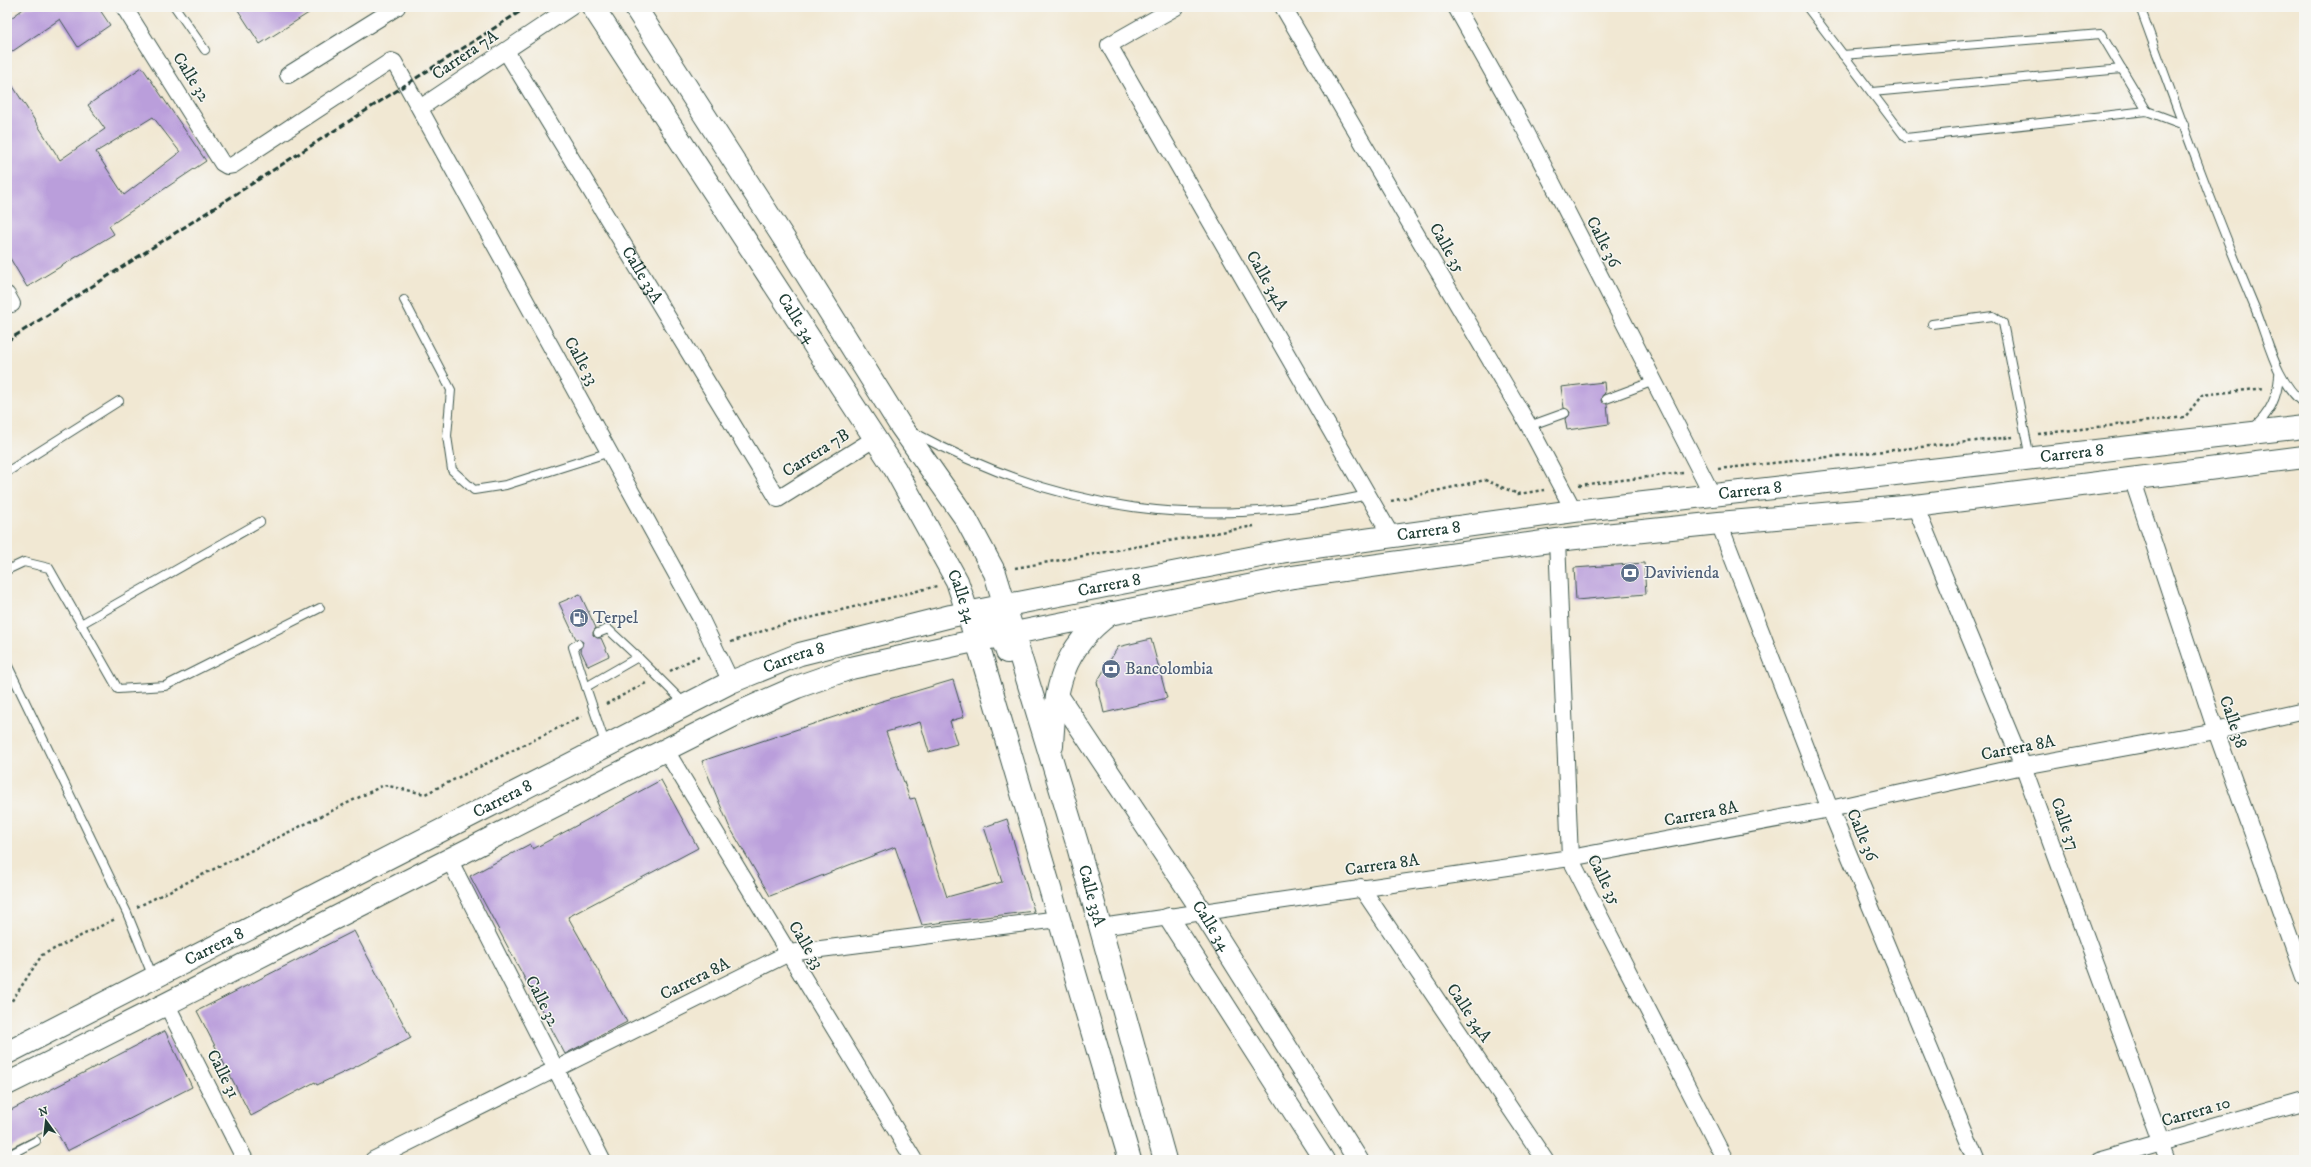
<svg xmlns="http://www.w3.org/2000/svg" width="2311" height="1167" font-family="'IM FELL DW Pica',serif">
	<rect width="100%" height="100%" fill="#f6f6f2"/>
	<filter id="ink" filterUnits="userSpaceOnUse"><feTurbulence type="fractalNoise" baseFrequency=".025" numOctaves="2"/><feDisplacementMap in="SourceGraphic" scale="8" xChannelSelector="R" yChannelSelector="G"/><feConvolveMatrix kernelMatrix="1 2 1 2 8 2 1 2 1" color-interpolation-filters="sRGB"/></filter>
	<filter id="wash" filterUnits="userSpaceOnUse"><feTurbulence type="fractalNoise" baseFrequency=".012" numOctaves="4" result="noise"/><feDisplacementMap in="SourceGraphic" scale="16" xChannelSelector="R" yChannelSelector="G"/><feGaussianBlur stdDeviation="0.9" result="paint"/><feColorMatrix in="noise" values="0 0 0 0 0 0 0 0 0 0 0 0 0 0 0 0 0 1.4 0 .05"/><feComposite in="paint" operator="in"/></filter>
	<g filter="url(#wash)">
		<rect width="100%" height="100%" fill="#f1e8d3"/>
		<g id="blocks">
			<g fill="#ba9edb" fill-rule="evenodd">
				<polygon points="26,7 98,7 110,25 78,47 60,19 7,55 7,21"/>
				<polygon points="236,7 318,7 260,44"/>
				<path d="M142,67l64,94 -97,65 5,8 -87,53 -20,-34v-176l53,83 45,-31 -17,-24zM153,117l27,35 -56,43 -28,-43z"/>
				<polygon points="1604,382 1605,393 1602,396 1601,401 1607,404 1609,424 1567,430 1565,419 1569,416 1570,412 1564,408 1561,387"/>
				<polygon points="1644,563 1646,594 1576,600 1574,568"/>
				<polygon points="580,594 596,628 593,632 593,635 597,638 601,638 609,656 588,666 580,649 583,642 576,639 559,603"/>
				<polygon points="1151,639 1167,698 1104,713 1097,682 1118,647"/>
				<polygon points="953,680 964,717 950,721 957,744 929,752 920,722 886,732 910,799 915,798 947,897 1002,882 984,827 1007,819 1034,911 922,925 895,847 770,896 729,826 702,761 879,702"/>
				<polygon points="661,780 698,848 568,917 627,1022 565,1054 470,876 530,844 533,849"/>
				<polygon points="354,931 411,1038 353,1068 317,1085 315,1082 251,1116 197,1011"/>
				<polygon points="165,1031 192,1087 67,1151 54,1127 7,1150 7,1112"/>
			</g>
		</g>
	</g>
	<g filter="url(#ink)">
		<use href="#blocks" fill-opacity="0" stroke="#3e574c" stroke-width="1"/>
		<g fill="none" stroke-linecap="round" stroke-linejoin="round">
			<defs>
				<g id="service">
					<polyline points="175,7 205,50"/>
					<polyline points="1807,7 1906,138 2147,111 2184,125"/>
					<path d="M2140,7c37,101 73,202 115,301 14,34 20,72 49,96"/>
					<polyline points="1843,55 2101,34 2147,111"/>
					<polyline points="1872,92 2122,69"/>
					<polyline points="404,300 451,390 447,436 452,470 474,490 506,485 610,452"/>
					<polyline points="1932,324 1993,316 2003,323 2030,458"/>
					<polyline points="1606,399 1654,381"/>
					<polyline points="1529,426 1565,413"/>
					<path d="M2253,428c17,-14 25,-32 26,-53"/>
					<path d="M913,432c149,81 290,99 455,63"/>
					<polyline points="7,472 119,401"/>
					<polyline points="7,570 24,562 49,568 118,689 165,686 320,608"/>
					<polyline points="81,624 260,522"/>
					<polyline points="598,633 608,629 638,657"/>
					<polyline points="578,644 573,647 586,687"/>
					<polyline points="7,664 127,913 153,977"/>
					<polyline points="606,746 586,687 638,657 685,704"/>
					<polyline points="7,1156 36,1141"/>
				</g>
				<g id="minor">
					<polyline points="124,7 222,163 227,166 233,165 391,61 394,62 700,617 731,682"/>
					<polyline points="1176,7 1109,45 1392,537"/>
					<polyline points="1283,7 1529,426 1574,511"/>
					<polyline points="1456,7 1524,128 1713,496"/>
					<path id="s1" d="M506,51l272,448 96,-60"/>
					<polyline points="288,75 397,7"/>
					<polyline points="420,108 571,7"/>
					<polyline points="7,295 12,304"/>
					<polyline points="2132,478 2216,731 2304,977"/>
					<polyline points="1915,506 2023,766 2168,1160"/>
					<polyline points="1719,523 1830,809 1976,1160"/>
					<polyline points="1557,540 1570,858 1725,1160"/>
					<polyline points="665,749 914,1160"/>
					<polyline points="449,859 602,1160"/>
					<polyline points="1361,887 1545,1160"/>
					<polyline points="1101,927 1570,858 1830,809 2023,766 2216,731 2304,711"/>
					<polyline points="167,1005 245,1160"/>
					<polyline points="373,1160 789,953 1059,919"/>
					<polyline points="2099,1160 2304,1101"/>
				</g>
				<g id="tertiary">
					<path id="s2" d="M1058,695l145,218 155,247"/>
					<polyline points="1169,918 1324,1160"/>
				</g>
				<g id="secondary">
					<path id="s3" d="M593,7l302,462 62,112 24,73 149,506"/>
					<path id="s4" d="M635,7l155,241 110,177 66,94 29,54 82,270 88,317"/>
					<path d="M968,613c21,6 32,18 39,39"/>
					<path d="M1052,746c3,-58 9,-97 59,-133"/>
				</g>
				<g id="primary">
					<path id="s5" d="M7,1053l724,-371 69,-28 151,-38 335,-65 288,-40 730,-84"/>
					<path d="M7,1084c248,-123 492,-252 740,-375l50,-22 54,-19 109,-24 333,-67 264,-37 162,-17 196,-17 389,-49"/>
				</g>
			</defs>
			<use href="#service" stroke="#3e574c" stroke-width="10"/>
			<use href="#minor" stroke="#3e574c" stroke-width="18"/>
			<use href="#tertiary" stroke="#3e574c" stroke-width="22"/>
			<use href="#secondary" stroke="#3e574c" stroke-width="24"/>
			<use href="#primary" stroke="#3e574c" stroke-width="24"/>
			<g stroke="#3e574c" stroke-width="2.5" stroke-dasharray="3 3" stroke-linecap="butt">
				<polyline points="2038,434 2185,417 2202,395 2265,388"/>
				<polyline points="1718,469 2013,437"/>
				<polyline points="1579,485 1683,473"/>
				<polyline points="1391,501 1485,480 1518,494 1544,490"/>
				<polyline points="1015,568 1254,526"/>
				<polyline points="731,642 774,627 937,586"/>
				<polyline points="670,671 699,656"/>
				<polyline points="606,704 646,683"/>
				<polyline points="137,907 384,785 425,794 582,716"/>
				<polyline points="7,1004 11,1002 42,955 115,919"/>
			</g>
			<use href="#service" stroke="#fff" stroke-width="8"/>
			<use href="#minor" stroke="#fff" stroke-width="16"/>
			<use href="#tertiary" stroke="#fff" stroke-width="20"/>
			<use href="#secondary" stroke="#fff" stroke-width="22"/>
			<use href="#primary" stroke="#fff" stroke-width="22"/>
			<polyline stroke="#1f3d34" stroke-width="3" stroke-dasharray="6 3" stroke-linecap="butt" points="7,341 527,7"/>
		</g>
	</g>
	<defs>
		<symbol id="bank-disc" viewBox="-11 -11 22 22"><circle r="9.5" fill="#5c6f8a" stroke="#f6f6f2"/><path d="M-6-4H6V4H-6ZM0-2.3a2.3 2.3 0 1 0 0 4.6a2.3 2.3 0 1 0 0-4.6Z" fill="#fff"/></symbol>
		<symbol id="fuel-disc" viewBox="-11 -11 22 22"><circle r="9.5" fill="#5c6f8a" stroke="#f6f6f2"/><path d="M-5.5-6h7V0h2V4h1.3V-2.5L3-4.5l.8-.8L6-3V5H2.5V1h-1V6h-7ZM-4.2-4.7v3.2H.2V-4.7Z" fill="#fff"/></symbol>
	</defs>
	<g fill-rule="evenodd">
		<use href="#bank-disc" x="1619" y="562" width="22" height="22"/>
		<use href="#fuel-disc" x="568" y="607" width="22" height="22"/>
		<use href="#bank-disc" x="1100" y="658" width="22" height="22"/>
	</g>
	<g text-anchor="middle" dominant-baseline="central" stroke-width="3" stroke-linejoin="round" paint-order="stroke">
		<g font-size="17" fill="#1f3d34" stroke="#f6f6f2">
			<text transform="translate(465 55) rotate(-34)">Carrera 7A</text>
			<text transform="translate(191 77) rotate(58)">Calle 32</text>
			<text transform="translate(1603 242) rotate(63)">Calle 36</text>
			<text transform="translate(1447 248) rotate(60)">Calle 35</text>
			<text stroke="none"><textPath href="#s1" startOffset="262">Calle 33A</textPath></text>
			<text transform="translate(1267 281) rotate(60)">Calle 34A</text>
			<text stroke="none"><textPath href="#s3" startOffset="372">Calle 34</textPath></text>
			<text transform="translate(581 361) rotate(61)">Calle 33</text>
			<text transform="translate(816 453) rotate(-32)">Carrera 7B</text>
			<text stroke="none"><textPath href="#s5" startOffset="2177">Carrera 8</textPath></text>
			<text stroke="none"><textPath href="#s5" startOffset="1853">Carrera 8</textPath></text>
			<text stroke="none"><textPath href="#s5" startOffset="1529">Carrera 8</textPath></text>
			<text stroke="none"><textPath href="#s5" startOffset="1205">Carrera 8</textPath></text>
			<text stroke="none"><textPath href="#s3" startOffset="696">Calle 34</textPath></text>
			<text stroke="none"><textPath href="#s5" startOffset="881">Carrera 8</textPath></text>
			<text transform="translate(2233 722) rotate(71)">Calle 38</text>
			<text transform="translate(2018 748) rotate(-11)">Carrera 8A</text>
			<text stroke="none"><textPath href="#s5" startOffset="557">Carrera 8</textPath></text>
			<text transform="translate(1701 814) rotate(-11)">Carrera 8A</text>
			<text transform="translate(2065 824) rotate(70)">Calle 37</text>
			<text transform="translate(1862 835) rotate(67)">Calle 36</text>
			<text transform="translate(1382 865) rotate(-8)">Carrera 8A</text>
			<text transform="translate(1604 880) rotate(63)">Calle 35</text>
			<text stroke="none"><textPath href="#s4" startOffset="1008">Calle 33A</textPath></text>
			<text stroke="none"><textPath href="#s2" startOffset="277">Calle 34</textPath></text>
			<text transform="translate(806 945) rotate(59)">Calle 33</text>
			<text stroke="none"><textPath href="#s5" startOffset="233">Carrera 8</textPath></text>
			<text transform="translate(695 979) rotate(-26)">Carrera 8A</text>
			<text transform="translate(542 1001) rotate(63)">Calle 32</text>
			<text transform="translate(1469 1013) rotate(56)">Calle 34A</text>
			<text transform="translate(223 1074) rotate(63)">Calle 31</text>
			<text transform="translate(2196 1112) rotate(-16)">Carrera 10</text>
		</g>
		<g font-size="17" fill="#4e5e75" stroke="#f6f6f2" text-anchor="start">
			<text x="1644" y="573">Davivienda</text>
			<text x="593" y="618">Terpel</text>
			<text x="1125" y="669">Bancolombia</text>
		</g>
	</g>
	<rect width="2311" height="1167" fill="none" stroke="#f6f6f2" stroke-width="24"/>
	<g transform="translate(46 1121) rotate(345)" stroke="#f6f6f2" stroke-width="3" paint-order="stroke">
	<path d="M0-3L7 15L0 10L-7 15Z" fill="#1f3d34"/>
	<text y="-6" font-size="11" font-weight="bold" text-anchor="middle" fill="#1f3d34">N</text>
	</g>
</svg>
